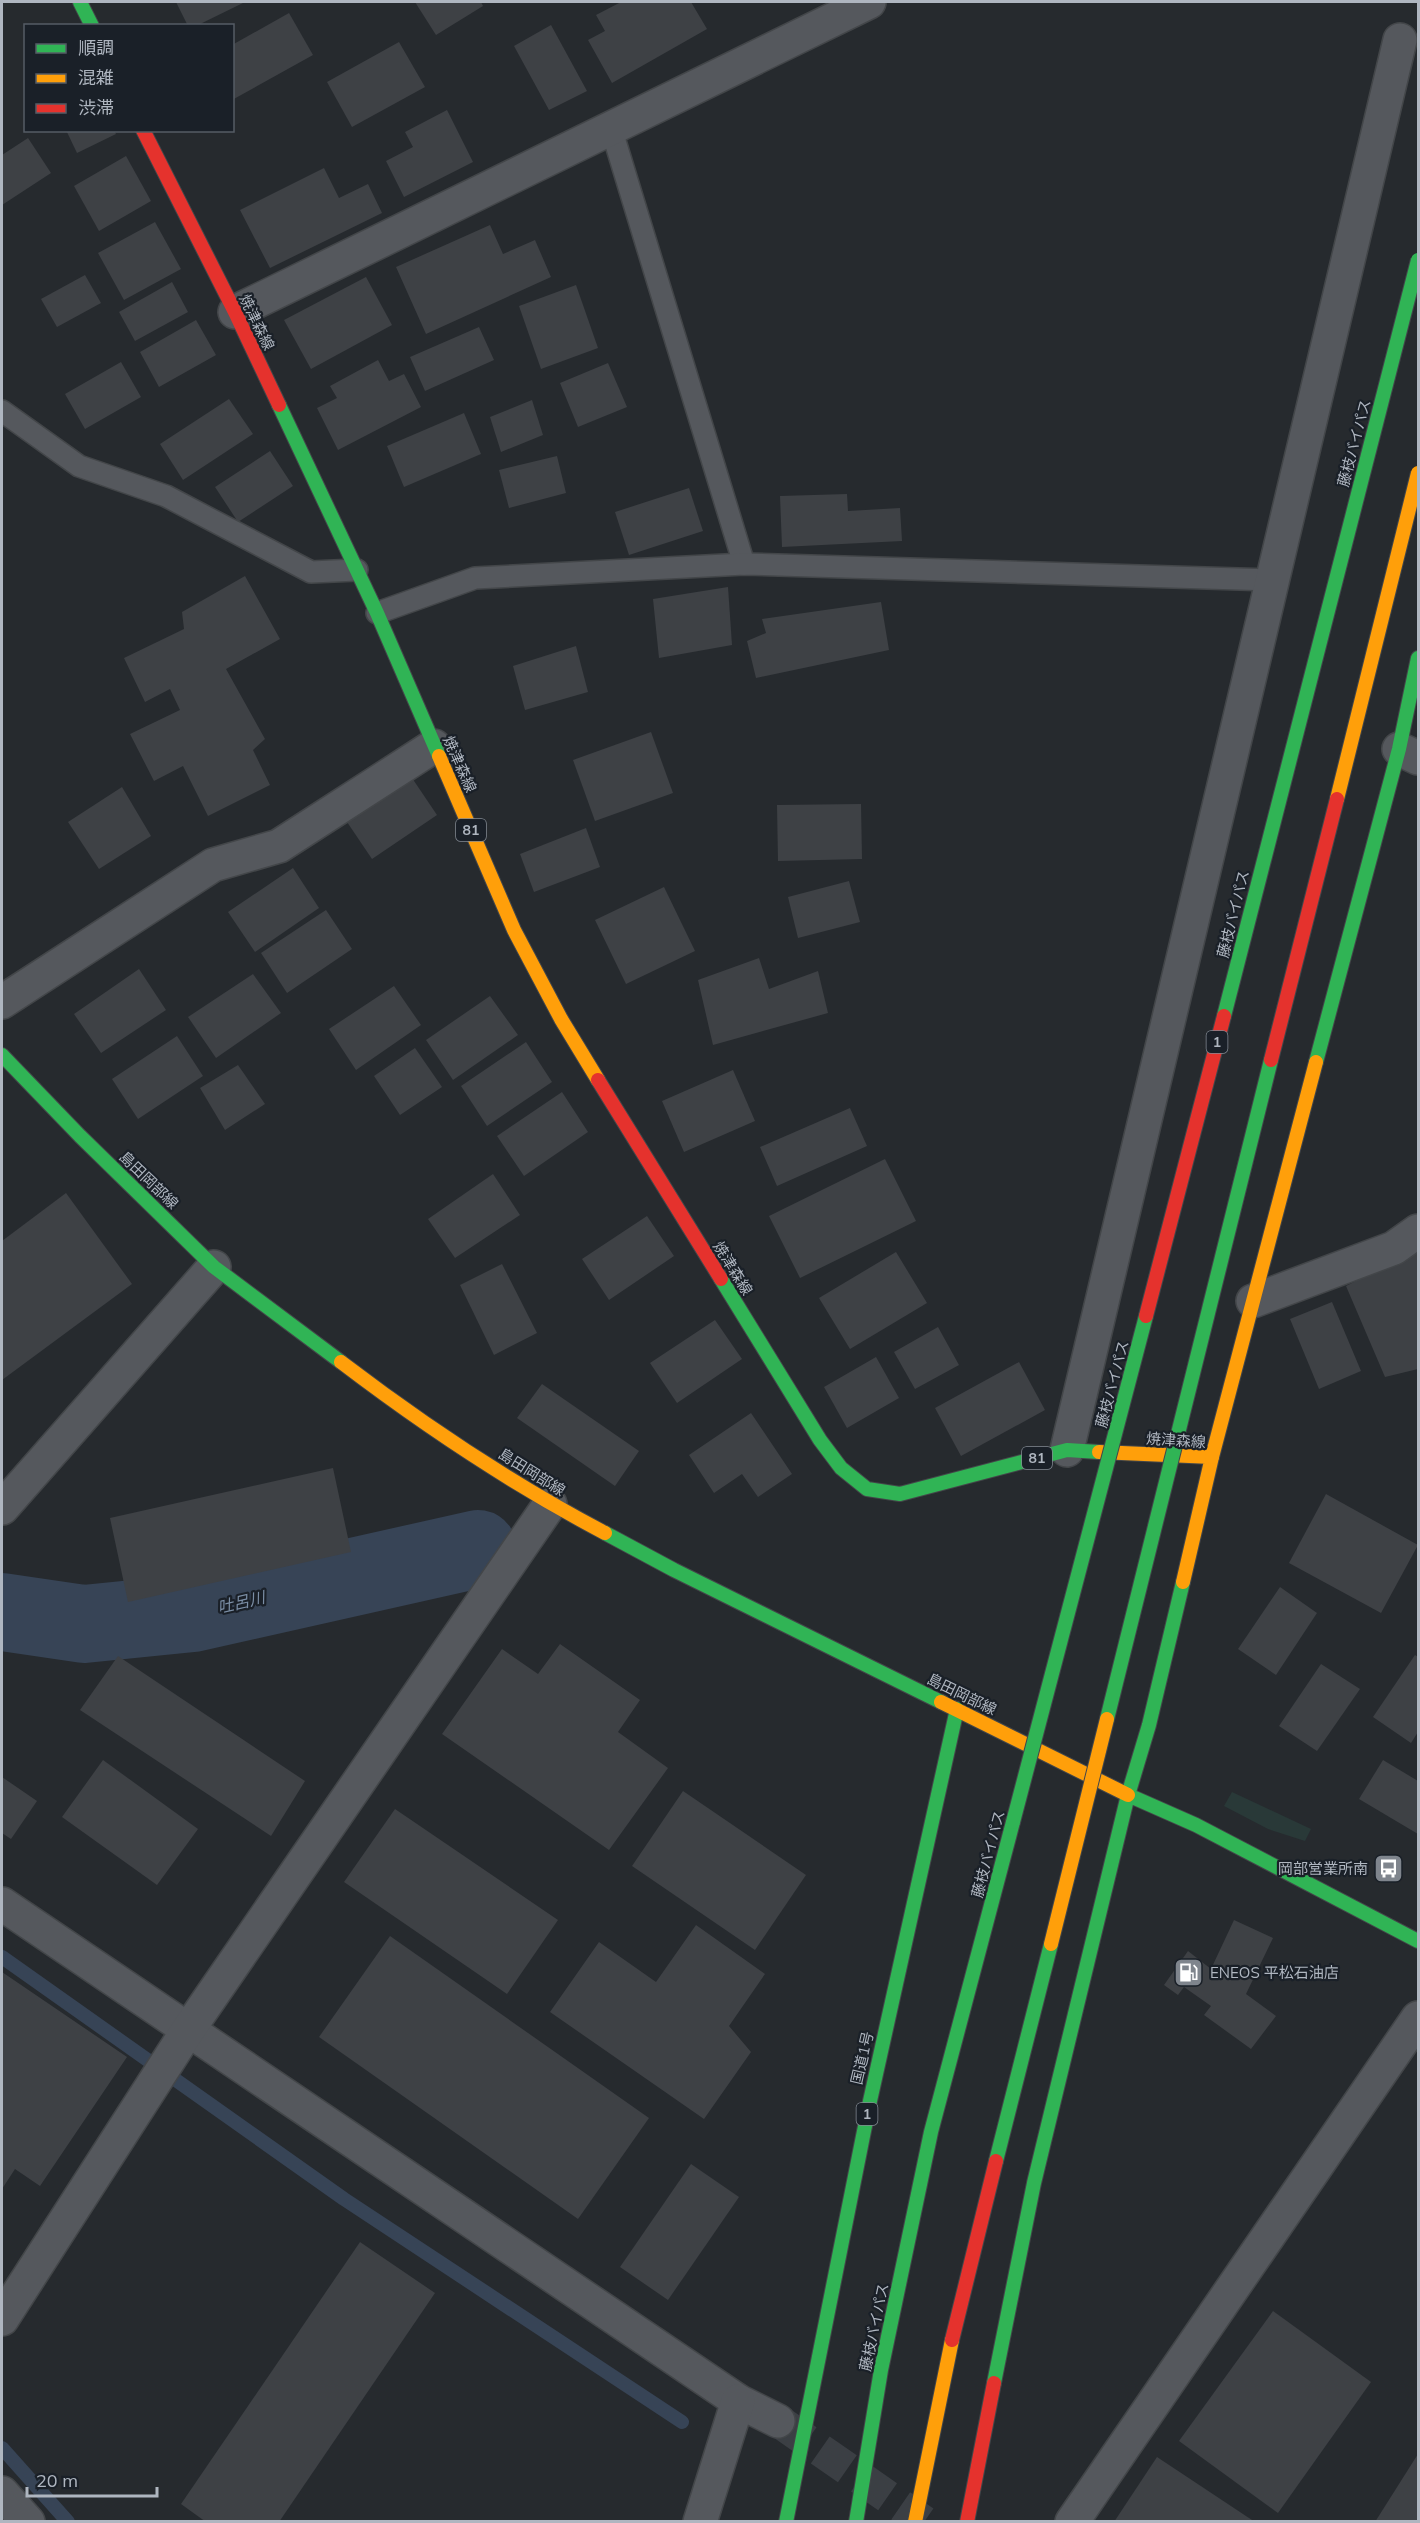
<svg xmlns="http://www.w3.org/2000/svg" width="1420" height="2523" font-family="Mulish,'Noto Sans JP',sans-serif">
	<rect width="100%" height="100%" fill="#262a2e"/>
	<polygon fill="#293938" points="1232,1792 1311,1829 1305,1841 1268,1829 1224,1806"/>
	<g fill="none" stroke-linecap="round" stroke-linejoin="round">
		<g stroke="#374456" stroke-width="14">
			<polyline points="2,1957 344,2199 682,2422"/>
			<polyline points="2,2448 68,2522"/>
		</g>
		<polyline stroke="#374456" stroke-width="78" points="2,1612 84,1624 193,1613 478,1549"/>
	</g>
	<g fill="#3e4145">
		<polygon points="176,2 245,2 196,26 188,26"/>
		<polygon points="415,2 481,2 483,6 436,35"/>
		<polygon points="621,2 691,2 707,29 612,83 588,40 605,31 596,15"/>
		<polygon points="289,13 313,55 232,100 232,45"/>
		<polygon points="551,25 587,91 549,110 514,46"/>
		<polygon points="399,42 425,87 352,127 327,82"/>
		<polygon points="447,110 473,162 404,197 386,161 413,147 405,132"/>
		<polygon points="66,130 114,130 116,134 77,153"/>
		<polygon points="28,138 51,173 2,205 2,155"/>
		<polygon points="126,156 151,201 99,231 74,186"/>
		<polygon points="324,168 339,198 368,184 382,213 270,268 240,210"/>
		<polygon points="155,222 181,269 124,300 98,253"/>
		<polygon points="490,225 503,254 535,240 551,277 426,334 396,267"/>
		<polygon points="85,275 101,303 57,327 41,299"/>
		<polygon points="366,277 392,325 311,369 284,320"/>
		<polygon points="172,282 188,312 135,341 119,312"/>
		<polygon points="576,285 598,348 541,369 519,306"/>
		<polygon points="196,320 216,355 159,387 140,352"/>
		<polygon points="479,327 494,360 425,391 410,357"/>
		<polygon points="378,360 389,381 404,374 421,407 338,450 317,408 337,398 330,386"/>
		<polygon points="121,362 141,397 85,429 65,394"/>
		<polygon points="608,363 627,407 578,427 560,383"/>
		<polygon points="229,399 253,434 183,480 160,444"/>
		<polygon points="532,400 543,435 501,452 490,417"/>
		<polygon points="464,413 481,454 404,487 387,446"/>
		<polygon points="270,451 293,486 238,522 215,487"/>
		<polygon points="557,456 566,493 509,508 499,470"/>
		<polygon points="689,488 703,531 629,555 615,512"/>
		<polygon points="847,494 848,511 900,508 902,541 782,547 780,496"/>
		<polygon points="245,576 280,639 226,669 265,739 253,750 270,785 208,816 183,766 154,781 130,734 180,710 170,689 145,702 124,658 184,629 182,612"/>
		<polygon points="728,587 732,645 659,658 653,599"/>
		<polygon points="881,602 889,650 756,678 747,641 766,633 762,619"/>
		<polygon points="576,646 588,692 525,710 513,666"/>
		<polygon points="651,732 673,793 595,821 573,760"/>
		<polygon points="410,775 437,815 372,859 345,819"/>
		<polygon points="122,787 151,836 99,869 68,822"/>
		<polygon points="861,804 862,859 778,861 777,805"/>
		<polygon points="586,828 600,867 534,892 520,854"/>
		<polygon points="293,868 319,908 255,952 228,912"/>
		<polygon points="849,881 860,922 798,938 788,897"/>
		<polygon points="664,887 695,951 626,984 595,920"/>
		<polygon points="326,910 352,949 287,993 261,953"/>
		<polygon points="759,958 769,989 818,971 828,1013 713,1045 698,980"/>
		<polygon points="139,969 166,1010 101,1053 74,1014"/>
		<polygon points="253,974 281,1013 216,1058 188,1017"/>
		<polygon points="394,986 421,1025 356,1070 329,1029"/>
		<polygon points="490,996 518,1035 453,1080 426,1040"/>
		<polygon points="177,1036 203,1076 138,1119 112,1079"/>
		<polygon points="526,1042 552,1082 487,1126 461,1086"/>
		<polygon points="415,1048 442,1087 400,1115 374,1076"/>
		<polygon points="238,1065 265,1104 225,1130 200,1088"/>
		<polygon points="733,1070 755,1121 684,1152 662,1101"/>
		<polygon points="562,1092 588,1132 524,1176 497,1136"/>
		<polygon points="850,1108 867,1146 777,1186 760,1147"/>
		<polygon points="885,1159 916,1221 800,1278 769,1216"/>
		<polygon points="493,1174 520,1215 455,1258 428,1219"/>
		<polygon points="66,1193 132,1284 2,1380 2,1241"/>
		<polygon points="647,1216 674,1256 609,1300 582,1259"/>
		<polygon points="1418,1250 1418,1369 1385,1377 1346,1286"/>
		<polygon points="896,1252 927,1303 850,1349 819,1298"/>
		<polygon points="502,1264 537,1333 494,1355 460,1285"/>
		<polygon points="1332,1302 1361,1371 1319,1389 1290,1319"/>
		<polygon points="715,1320 742,1359 677,1403 650,1363"/>
		<polygon points="938,1327 959,1365 915,1389 894,1352"/>
		<polygon points="876,1357 899,1398 847,1428 824,1387"/>
		<polygon points="1019,1362 1045,1410 961,1456 935,1408"/>
		<polygon points="542,1384 639,1451 615,1486 517,1418"/>
		<polygon points="751,1413 792,1474 758,1497 742,1474 714,1493 689,1455"/>
		<polygon points="333,1468 351,1552 128,1602 110,1518"/>
		<polygon points="1326,1494 1418,1545 1381,1613 1289,1563"/>
		<polygon points="1280,1587 1317,1613 1276,1675 1238,1649"/>
		<polygon points="560,1644 640,1700 618,1732 668,1768 609,1850 442,1734 502,1649 538,1674"/>
		<polygon points="1415,1655 1418,1657 1418,1732 1411,1743 1373,1717"/>
		<polygon points="118,1656 305,1781 271,1836 80,1710"/>
		<polygon points="1321,1664 1360,1689 1317,1751 1279,1726"/>
		<polygon points="103,1760 198,1829 157,1885 62,1817"/>
		<polygon points="1383,1760 1418,1781 1418,1834 1359,1799"/>
		<polygon points="2,1777 37,1801 11,1839 2,1833"/>
		<polygon points="683,1791 806,1875 755,1950 632,1866"/>
		<polygon points="395,1809 558,1920 507,1994 344,1882"/>
		<polygon points="1234,1920 1273,1938 1246,1994 1276,2016 1251,2049 1204,2015 1211,2006 1184,1987 1178,1995 1164,1985 1188,1951 1211,1969"/>
		<polygon points="696,1925 765,1974 729,2026 751,2052 704,2119 550,2012 599,1942 656,1982"/>
		<polygon points="390,1936 649,2118 578,2219 319,2037"/>
		<polygon points="2,1972 127,2057 40,2186 15,2169 2,2189"/>
		<polygon points="691,2164 739,2197 668,2300 620,2267"/>
		<polygon points="360,2242 435,2293 279,2522 206,2522 181,2504"/>
		<polygon points="1273,2311 1371,2382 1278,2513 1179,2441"/>
		<polygon points="1418,2454 1418,2522 1375,2522"/>
		<polygon points="1157,2457 1255,2522 1114,2522"/>
	</g>
	<g fill="none" stroke-linecap="round" stroke-linejoin="round">
		<polyline stroke="#3b3f44" stroke-width="33" stroke-dasharray="33 16" stroke-linecap="butt" points="780,2422 924,2522"/>
		<defs>
			<g id="lane">
				<polyline points="611,128 744,564"/>
				<polyline points="2,411 79,466 166,496 311,572 357,570"/>
				<polyline points="377,613 475,578 744,564 1273,580"/>
			</g>
			<g id="street">
				<polyline points="235,312 869,2"/>
				<polyline points="1399,749 1418,758"/>
				<polyline points="2,1002 213,865 279,846 434,746"/>
				<polyline points="1253,1301 1394,1248 1418,1231"/>
				<polyline points="1067,1450 1400,40"/>
				<polyline points="2,1508 214,1267"/>
				<polyline points="2,1904 738,2401 778,2421"/>
				<polyline points="2,2319 188,2030 550,1504"/>
				<polyline points="2,2493 28,2522"/>
				<polyline points="700,2522 738,2401"/>
				<polyline points="1072,2522 1418,2018"/>
			</g>
			<g id="fast">
				<polyline points="80,2 92,26"/>
				<polyline points="279,405 377,613 439,756"/>
				<polyline points="2,1055 80,1136 214,1267 341,1362"/>
				<polyline points="1316,1062 1399,749 1418,658"/>
				<polyline points="721,1279 820,1440 841,1468 867,1489 900,1494 1067,1450 1099,1452"/>
				<polyline points="605,1533 674,1570 941,1702"/>
				<polyline points="1183,1582 1149,1725 1128,1795 1196,1825 1418,1941"/>
				<polyline points="996,2161 1051,1944"/>
				<polyline points="994,2383 1034,2183 1128,1795"/>
				<polyline points="786,2522 870,2101 957,1709"/>
				<polyline points="856,2522 881,2370 931,2132 1013,1822"/>
			</g>
			<g id="slow">
				<polyline points="439,756 514,930 561,1019 598,1080"/>
				<path d="M341,1362c84,64 171,122 264,171"/>
				<polyline points="1099,1452 1212,1457 1183,1582"/>
				<polyline points="1212,1457 1316,1062"/>
				<polyline points="941,1702 1128,1795"/>
				<polyline points="915,2522 952,2340"/>
			</g>
			<g id="jam">
				<polyline points="143,130 235,312 279,405"/>
				<polyline points="598,1080 721,1279"/>
				<polyline points="952,2340 996,2161"/>
				<polyline points="967,2522 994,2383"/>
			</g>
		</defs>
		<use href="#lane" stroke="#434649" stroke-width="24"/>
		<use href="#street" stroke="#434649" stroke-width="36"/>
		<use href="#fast" stroke="#434649" stroke-width="16"/>
		<use href="#slow" stroke="#434649" stroke-width="16"/>
		<use href="#jam" stroke="#434649" stroke-width="16"/>
		<use href="#lane" stroke="#55585d" stroke-width="21"/>
		<use href="#street" stroke="#55585d" stroke-width="33"/>
		<use href="#fast" stroke="#30b455" stroke-width="14"/>
		<use href="#slow" stroke="#ff9f0a" stroke-width="14"/>
		<use href="#jam" stroke="#e5322d" stroke-width="14"/>
		<defs>
			<g id="fast-bridge">
				<polyline points="1224,1016 1418,260"/>
				<polyline points="1107,1719 1271,1060"/>
				<polyline points="1013,1822 1146,1316"/>
			</g>
			<g id="slow-bridge">
				<polyline points="1337,799 1418,473"/>
				<polyline points="1051,1944 1107,1719"/>
			</g>
			<g id="jam-bridge">
				<polyline points="1271,1060 1337,799"/>
				<polyline points="1146,1316 1224,1016"/>
			</g>
		</defs>
		<use href="#fast-bridge" stroke="#42464a" stroke-width="16" stroke-linecap="butt"/>
		<use href="#slow-bridge" stroke="#42464a" stroke-width="16" stroke-linecap="butt"/>
		<use href="#jam-bridge" stroke="#42464a" stroke-width="16" stroke-linecap="butt"/>
		<use href="#fast-bridge" stroke="#30b455" stroke-width="14"/>
		<use href="#slow-bridge" stroke="#ff9f0a" stroke-width="14"/>
		<use href="#jam-bridge" stroke="#e5322d" stroke-width="14"/>
	</g>
	<defs>
		<symbol id="bus-square" viewBox="-11 -11 22 22"><rect x="-9" y="-9" width="18" height="18" rx="4" fill="#7f858d" stroke="#1a2028"/><path d="M-5-6H5V4H4V6H2V4H-2V6H-4V4H-5ZM-3.5-4V0h7V-4ZM-3.5 1.2v1.5H-2V1.2ZM2 1.2v1.5H3.5V1.2Z" fill="#fff"/></symbol>
		<symbol id="fuel-square" viewBox="-11 -11 22 22"><rect x="-9" y="-9" width="18" height="18" rx="4" fill="#7f858d" stroke="#1a2028"/><path d="M-5.5-6h7V0h2V4h1.3V-2.5L3-4.5l.8-.8L6-3V5H2.5V1h-1V6h-7ZM-4.2-4.7v3.2H.2V-4.7Z" fill="#fff"/></symbol>
	</defs>
	<g fill-rule="evenodd">
		<use href="#bus-square" x="1372" y="1852" width="33" height="33"/>
		<use href="#fuel-square" x="1172" y="1956" width="33" height="33"/>
	</g>
	<g text-anchor="middle" dominant-baseline="central" stroke-width="4.5" stroke-linejoin="round" paint-order="stroke">
		<g fill="#1a2028" stroke="#828992" stroke-width="1.5">
			<rect x="456" y="819" width="30" height="22" rx="4.5"/>
			<rect x="1206.5" y="1031" width="21" height="22" rx="4.5"/>
			<rect x="1022" y="1447" width="30" height="22" rx="4.5"/>
			<rect x="856.5" y="2103" width="21" height="22" rx="4.5"/>
		</g>
		<g font-size="14" font-weight="bold" fill="#afb6c0">
			<text x="471" y="830">81</text>
			<text x="1217" y="1042">1</text>
			<text x="1037" y="1458">81</text>
			<text x="867" y="2114">1</text>
		</g>
		<g font-size="15" fill="#afb6c0" stroke="#1a2028">
			<text transform="translate(257 322) rotate(64)">焼津森線</text>
			<text transform="translate(1354 443) rotate(-75)">藤枝バイパス</text>
			<text transform="translate(460 764) rotate(66)">焼津森線</text>
			<text transform="translate(1233 914) rotate(-76)">藤枝バイパス</text>
			<text transform="translate(149 1180) rotate(44)">島田岡部線</text>
			<text transform="translate(733 1268) rotate(58)">焼津森線</text>
			<text transform="translate(1112 1384) rotate(-75)">藤枝バイパス</text>
			<text transform="translate(1176 1440) rotate(4)">焼津森線</text>
			<text transform="translate(532 1472) rotate(32)">島田岡部線</text>
			<text transform="translate(962 1694) rotate(26)">島田岡部線</text>
			<text transform="translate(988 1854) rotate(-75)">藤枝バイパス</text>
			<text transform="translate(862 2058) rotate(-77)">国道1号</text>
			<text transform="translate(874 2327) rotate(-78)">藤枝バイパス</text>
		</g>
		<g font-size="15" fill="#afb6c0" stroke="#1a2028" text-anchor="end">
			<text x="1368" y="1868">岡部営業所南</text>
			<text x="1210" y="1972" text-anchor="start">ENEOS 平松石油店</text>
		</g>
		<g font-size="16" font-style="italic" fill="#7b8ea5" stroke="#1a2028">
			<text transform="translate(241 1602) rotate(-13)">吐呂川</text>
		</g>
	</g>
	<rect width="1420" height="2523" fill="none" stroke="#afb6c0" stroke-width="6"/>
	<rect x="24" y="24" width="210" height="108" fill="#1a2028" stroke="#565c65" stroke-width="1.5"/>
	<rect x="36" y="44" width="30" height="9" fill="#30b455" stroke="#565c65" stroke-width="1.5"/>
	<text x="78" y="54" font-size="18" fill="#afb6c0">順調</text>
	<rect x="36" y="74" width="30" height="9" fill="#ff9f0a" stroke="#565c65" stroke-width="1.5"/>
	<text x="78" y="84" font-size="18" fill="#afb6c0">混雑</text>
	<rect x="36" y="104" width="30" height="9" fill="#e5322d" stroke="#565c65" stroke-width="1.5"/>
	<text x="78" y="114" font-size="18" fill="#afb6c0">渋滞</text>
	<path d="M27 2487v9h130v-9" fill="none" stroke="#afb6c0" stroke-width="3"/>
	<text x="36" y="2487" font-size="18" fill="#afb6c0" stroke="#1a2028" stroke-width="4.5" paint-order="stroke">20 m</text>
</svg>
